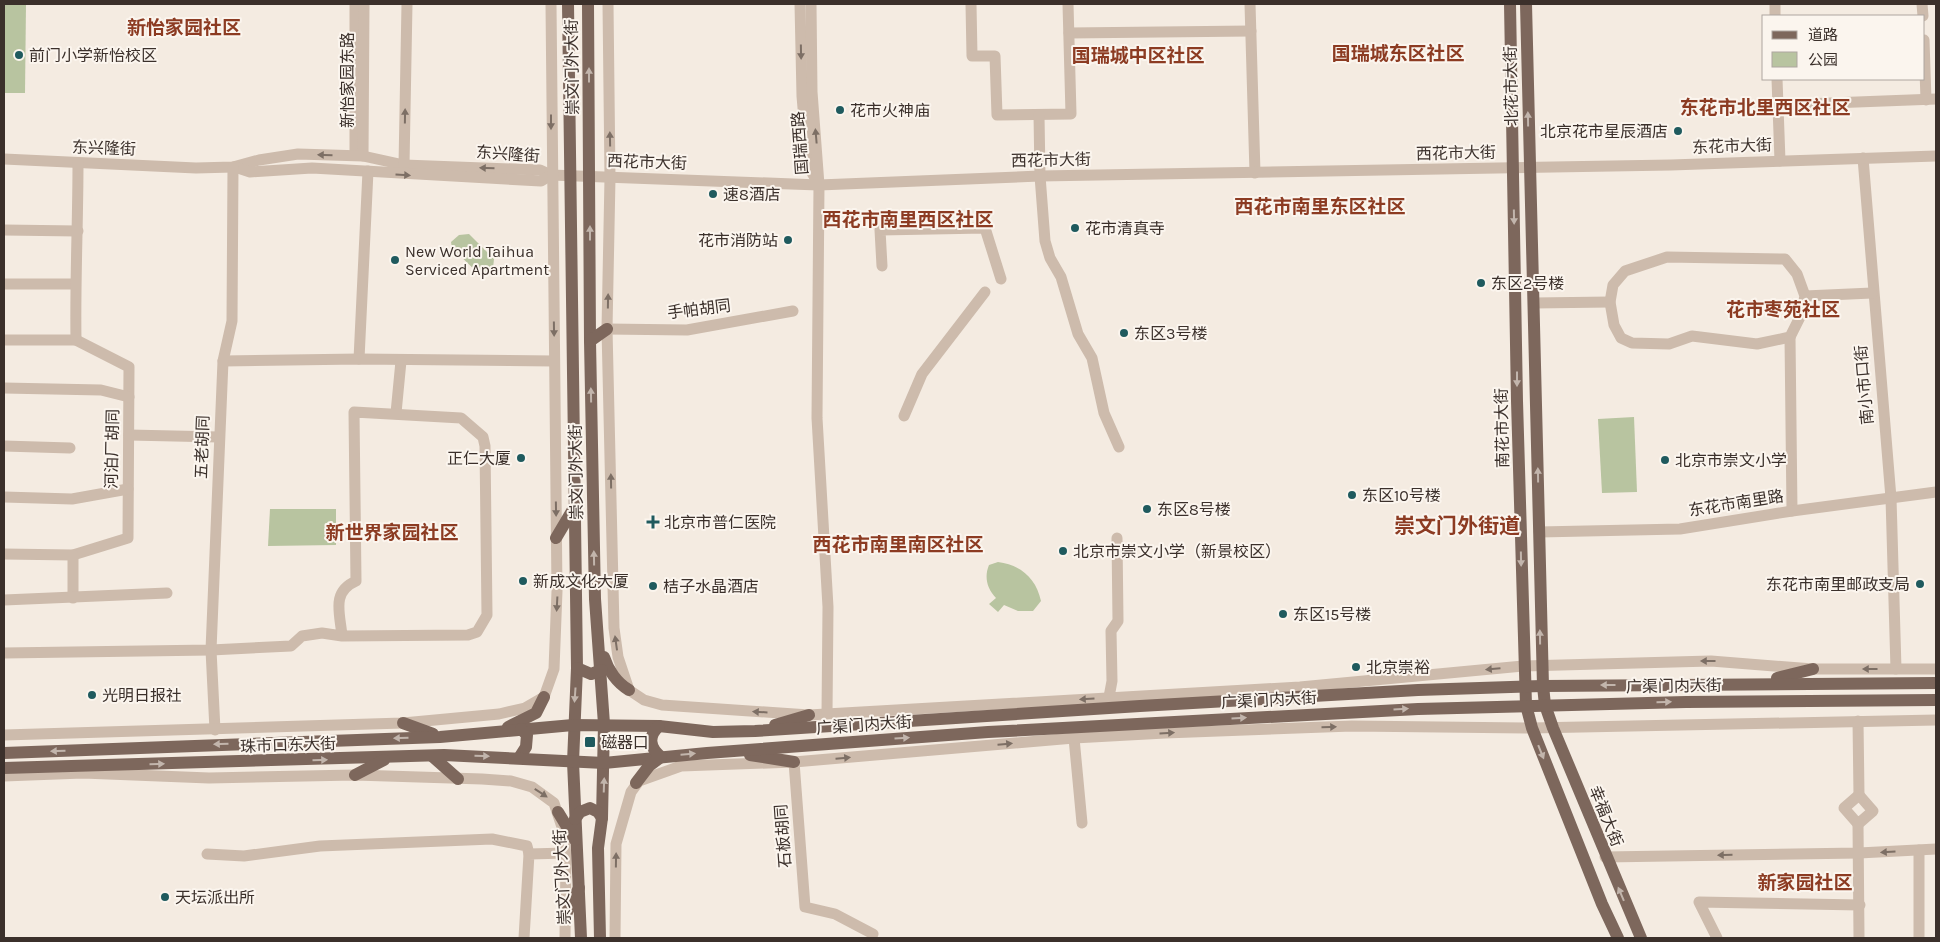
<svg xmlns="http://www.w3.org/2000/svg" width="1940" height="942" font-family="Karla,'Noto Sans SC',sans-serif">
	<rect width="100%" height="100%" fill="#f4ebe1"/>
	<g fill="#b8c4a0">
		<polygon points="4,4 26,4 25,93 4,93"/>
		<polygon points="469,234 494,259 493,268 484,275 480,275 452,248 451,242 459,235"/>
		<polygon points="1634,417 1637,492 1602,493 1598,419"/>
		<polygon points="270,509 336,509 336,545 268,546"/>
		<path d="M998,562c23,3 38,16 43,39l-8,10h-15l-14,-6 -6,7 -9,-8 7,-6c-9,-9 -12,-21 -7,-33z"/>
	</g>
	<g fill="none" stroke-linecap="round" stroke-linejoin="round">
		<g stroke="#cdbbac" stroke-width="11">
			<polyline points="608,4 610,178 607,329 614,628 618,657 629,690 644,700 662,705 809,715 1300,687 1523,666 1711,661 1813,669 1936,669"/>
			<polyline points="800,4 802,96 808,166 818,183"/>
			<polyline points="811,4 812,92 819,185 817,418 828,607 827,713"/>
			<polyline points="971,4 972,56 995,56 997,115 1071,114 1068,4"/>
			<polyline points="1250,4 1255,173"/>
			<polyline points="1775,4 1775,16"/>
			<polyline points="1922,4 1923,16"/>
			<polyline points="1069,33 1251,31"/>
			<polyline points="1924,40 1926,100"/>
			<polyline points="1777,79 1780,161"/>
			<polyline points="1778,105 1936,99"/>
			<polyline points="1039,115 1040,176 1045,241 1050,258 1061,277 1078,334 1092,358 1104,413 1119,447"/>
			<polyline points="355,155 355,4"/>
			<polyline points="363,156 364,4"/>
			<polyline points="1863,158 1891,498 1896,669"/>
			<polyline points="4,159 196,168 233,167 259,160 298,154 363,156 404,165 540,170 551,175 819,185 1040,176 1671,165 1936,156"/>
			<polyline points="404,165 407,4"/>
			<polyline points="235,167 250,172 312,168 541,181 551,175"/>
			<polyline points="4,230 78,231"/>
			<polyline points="882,266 880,230 985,228 1001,279"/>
			<polyline points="4,284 75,284"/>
			<polyline points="1805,296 1800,317 1790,337 1757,344 1692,336 1669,344 1632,343 1621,338 1614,325 1610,302 1613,285 1625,271 1667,257 1785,259 1797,274 1805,296 1872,293"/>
			<polyline points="1534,303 1610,302"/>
			<polyline points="607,329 687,330 793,311"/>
			<polyline points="1790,337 1792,511"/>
			<polyline points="4,340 76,340 129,367 128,538 73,555 4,554"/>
			<path d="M76,340c-1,-59 2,-118 2,-177"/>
			<polyline points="359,359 368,171"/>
			<polyline points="223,361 359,359 554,361"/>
			<polyline points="4,388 101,390 129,397"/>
			<polyline points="396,413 401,361"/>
			<polyline points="904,416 922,374 985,292"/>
			<polyline points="129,435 219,437"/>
			<polyline points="4,446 70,448"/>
			<polyline points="4,497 72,499 128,489"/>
			<polyline points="1539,532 1680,529 1792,511 1936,492"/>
			<polyline points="73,555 73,598"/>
			<polyline points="4,600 167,593"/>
			<path d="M4,653l207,-3 80,-4 11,-10 20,-3 20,3 126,-1 9,-3 10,-17 -2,-169 -2,-9 -22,-19 -107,-6 2,169c-25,11 -16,32 -14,55"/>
			<polyline points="1109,697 1112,681 1111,631 1118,621 1117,538"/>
			<polyline points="1858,721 1859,795"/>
			<polyline points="215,730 211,650 223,361 232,321 233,167"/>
			<polyline points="4,735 403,723 499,714 525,708 544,697 554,669 557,591 551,4"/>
			<polyline points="1074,738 1082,823"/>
			<polyline points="794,762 805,907 835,914 873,934"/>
			<polyline points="4,776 83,773 209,778 355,775 482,779 511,781 532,787 554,803 564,833 566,859 565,938"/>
			<polygon points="1859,795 1873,811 1858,824 1844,808"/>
			<polyline points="1858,824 1859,938"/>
			<polyline points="1919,850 1919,938"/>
			<polyline points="207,854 244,856 320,846 492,839 527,846 529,854"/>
			<polyline points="1605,857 1859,853 1936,849"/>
			<polyline points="524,938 529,854 566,853"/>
			<polyline points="615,938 616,844 631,792 639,781 681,766 794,762 1074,738 1165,733 1352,726 1532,728 1936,720"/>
			<polyline points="1717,938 1699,902 1860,905"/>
		</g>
		<g stroke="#7d675c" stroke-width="12">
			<polyline points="568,4 577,668 573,762 581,938"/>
			<polyline points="588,4 590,341 595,599 604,724 602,818 598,848 600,938"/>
			<polyline points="1510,4 1517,401 1526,705 1532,728 1602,904 1618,938"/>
			<polyline points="1526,4 1543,686 1545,705 1553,728 1641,938"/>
			<polyline points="590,341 607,329"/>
			<polyline points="556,538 575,506"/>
			<path d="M604,657c4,13 13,26 25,33"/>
			<polyline points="577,668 591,674 602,670"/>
			<polyline points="1777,678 1813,669"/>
			<polyline points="403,723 433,734"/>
			<polyline points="775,725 809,715"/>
			<polyline points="508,727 536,713 544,697"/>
			<polyline points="4,753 440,737 573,725 659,726 713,732 755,731 1140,706 1418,690 1543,686 1936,683"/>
			<polyline points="750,755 794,762"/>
			<polyline points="432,756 458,779"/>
			<polyline points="519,758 526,747 527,735 521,729"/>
			<polyline points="4,768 444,755 604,763 707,753 988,732 1418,709 1686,702 1936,700"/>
			<polyline points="355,775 384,760"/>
			<path d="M636,783l13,-17 12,-9c-12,-10 -13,-21 -2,-31"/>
			<polyline points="558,812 575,840"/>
			<polyline points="575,819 580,812 590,808 598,812 602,818"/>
			<polyline points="565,916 579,888"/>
		</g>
	</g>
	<defs><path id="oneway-solid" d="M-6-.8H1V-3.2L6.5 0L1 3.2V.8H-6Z" transform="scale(1.25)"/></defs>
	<g fill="#7d6f65">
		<use href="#oneway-solid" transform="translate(801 52) rotate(89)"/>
		<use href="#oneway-solid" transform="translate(405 116) rotate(-89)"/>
		<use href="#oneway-solid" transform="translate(551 122) rotate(90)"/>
		<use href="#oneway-solid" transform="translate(816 136) rotate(-95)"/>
		<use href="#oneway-solid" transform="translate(610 139) rotate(-91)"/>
		<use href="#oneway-solid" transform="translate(325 155) rotate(-179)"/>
		<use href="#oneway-solid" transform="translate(487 168) rotate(-178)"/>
		<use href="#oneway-solid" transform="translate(403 175) rotate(3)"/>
		<use href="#oneway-solid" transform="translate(608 301) rotate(-89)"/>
		<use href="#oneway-solid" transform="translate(554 329) rotate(89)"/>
		<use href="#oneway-solid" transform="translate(611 481) rotate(-91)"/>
		<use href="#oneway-solid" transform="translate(556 509) rotate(89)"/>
		<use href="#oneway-solid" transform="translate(557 604) rotate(93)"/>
		<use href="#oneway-solid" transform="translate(616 643) rotate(-98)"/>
		<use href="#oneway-solid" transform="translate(1708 661) rotate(-180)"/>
		<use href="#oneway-solid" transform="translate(1493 669) rotate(175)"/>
		<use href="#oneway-solid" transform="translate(1870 669) rotate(180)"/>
		<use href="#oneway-solid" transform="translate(1087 699) rotate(177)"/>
		<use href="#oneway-solid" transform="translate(760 712) rotate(-177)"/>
		<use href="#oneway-solid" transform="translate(1329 727) rotate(-2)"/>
		<use href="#oneway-solid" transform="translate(1167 733) rotate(-3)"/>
		<use href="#oneway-solid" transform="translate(1005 744) rotate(-5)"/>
		<use href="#oneway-solid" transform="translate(843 758) rotate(-5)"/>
		<use href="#oneway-solid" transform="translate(541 793) rotate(33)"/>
		<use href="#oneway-solid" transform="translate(1888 852) rotate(177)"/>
		<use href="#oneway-solid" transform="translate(1725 855) rotate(179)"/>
		<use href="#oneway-solid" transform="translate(616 860) rotate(-89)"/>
	</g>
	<g fill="#c2b5ac">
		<use href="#oneway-solid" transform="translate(589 75) rotate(-90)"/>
		<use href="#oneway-solid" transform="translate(1528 119) rotate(-91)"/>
		<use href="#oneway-solid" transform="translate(1514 217) rotate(89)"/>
		<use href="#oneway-solid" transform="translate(590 233) rotate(-90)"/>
		<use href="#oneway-solid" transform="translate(1517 379) rotate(90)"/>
		<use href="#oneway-solid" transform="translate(591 395) rotate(-91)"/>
		<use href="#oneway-solid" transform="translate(1538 475) rotate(-91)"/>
		<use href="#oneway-solid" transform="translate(594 558) rotate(-91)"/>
		<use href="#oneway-solid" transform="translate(1521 559) rotate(89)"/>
		<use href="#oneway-solid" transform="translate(1540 637) rotate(-91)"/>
		<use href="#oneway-solid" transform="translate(1608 685) rotate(180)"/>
		<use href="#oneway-solid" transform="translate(575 695) rotate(94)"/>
		<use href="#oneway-solid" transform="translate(1664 702) rotate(-1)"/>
		<use href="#oneway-solid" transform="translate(1401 709) rotate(-3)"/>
		<use href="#oneway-solid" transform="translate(1239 718) rotate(-3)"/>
		<use href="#oneway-solid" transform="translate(401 738) rotate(178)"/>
		<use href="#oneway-solid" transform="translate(902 738) rotate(-4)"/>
		<use href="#oneway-solid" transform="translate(221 744) rotate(178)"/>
		<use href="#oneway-solid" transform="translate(58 751) rotate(178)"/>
		<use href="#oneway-solid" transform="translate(1541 752) rotate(68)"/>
		<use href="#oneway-solid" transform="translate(688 754) rotate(-5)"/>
		<use href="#oneway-solid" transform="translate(482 756) rotate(1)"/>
		<use href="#oneway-solid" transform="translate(320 760) rotate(-2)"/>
		<use href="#oneway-solid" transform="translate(157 764) rotate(-2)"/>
		<use href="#oneway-solid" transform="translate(604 785) rotate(-88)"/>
		<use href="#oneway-solid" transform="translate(1621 894) rotate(-113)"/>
	</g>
	<g fill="#1f5a5e" stroke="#fbf5ee" stroke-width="2">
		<circle cx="19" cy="55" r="5"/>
		<circle cx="840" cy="110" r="5"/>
		<circle cx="1678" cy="131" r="5"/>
		<circle cx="713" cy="194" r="5"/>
		<circle cx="1075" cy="228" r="5"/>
		<circle cx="788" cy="240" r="5"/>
		<circle cx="395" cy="260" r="5"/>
		<circle cx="1481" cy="283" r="5"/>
		<circle cx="1124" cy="333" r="5"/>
		<circle cx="521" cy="458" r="5"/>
		<circle cx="1665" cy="460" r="5"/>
		<circle cx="1352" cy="495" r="5"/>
		<circle cx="1147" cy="509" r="5"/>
		<path d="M650.5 514.5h5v5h5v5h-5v5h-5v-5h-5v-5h5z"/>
		<circle cx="1063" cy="551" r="5"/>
		<circle cx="523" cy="581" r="5"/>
		<circle cx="1920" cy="584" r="5"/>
		<circle cx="653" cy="586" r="5"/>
		<circle cx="1283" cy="614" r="5"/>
		<circle cx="1356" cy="667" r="5"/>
		<circle cx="92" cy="695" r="5"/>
		<rect x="584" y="736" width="12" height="12" rx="2.5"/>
		<circle cx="165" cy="897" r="5"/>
	</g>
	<g text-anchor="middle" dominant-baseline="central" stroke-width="4" stroke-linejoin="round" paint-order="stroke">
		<g font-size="16" fill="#3b302b" stroke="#fbf5ee" text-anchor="start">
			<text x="29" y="55">前门小学新怡校区</text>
			<text x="850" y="110">花市火神庙</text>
			<text x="1668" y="131" text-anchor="end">北京花市星辰酒店</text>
			<text x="723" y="194">速8酒店</text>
			<text x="1085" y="228">花市清真寺</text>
			<text x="778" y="240" text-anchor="end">花市消防站</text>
			<text x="405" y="251">New World Taihua<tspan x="405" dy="18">Serviced Apartment</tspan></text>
			<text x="1491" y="283">东区2号楼</text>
			<text x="1134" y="333">东区3号楼</text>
			<text x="511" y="458" text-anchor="end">正仁大厦</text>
			<text x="1675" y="460">北京市崇文小学</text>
			<text x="1362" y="495">东区10号楼</text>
			<text x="1157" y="509">东区8号楼</text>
			<text x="664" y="522">北京市普仁医院</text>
			<text x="1073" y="551">北京市崇文小学（新景校区）</text>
			<text x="533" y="581">新成文化大厦</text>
			<text x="1910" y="584" text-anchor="end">东花市南里邮政支局</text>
			<text x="663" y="586">桔子水晶酒店</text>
			<text x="1293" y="614">东区15号楼</text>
			<text x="1366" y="667">北京崇裕</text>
			<text x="102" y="695">光明日报社</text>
			<text x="601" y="742">磁器口</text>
			<text x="175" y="897">天坛派出所</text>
		</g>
		<g font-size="16" fill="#3b302b" stroke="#fbf5ee">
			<text transform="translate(572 67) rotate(-91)">崇文门外大街</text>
			<text transform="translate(347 80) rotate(-90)">新怡家园东路</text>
			<text transform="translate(1511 86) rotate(-91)">北花市大街</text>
			<text transform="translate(800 143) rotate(-94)">国瑞西路</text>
			<text transform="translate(1732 146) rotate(-2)">东花市大街</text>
			<text transform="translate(104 148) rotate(2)">东兴隆街</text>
			<text transform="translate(1456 153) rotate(-1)">西花市大街</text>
			<text transform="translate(508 154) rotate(4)">东兴隆街</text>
			<text transform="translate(1051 160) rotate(-1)">西花市大街</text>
			<text transform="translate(647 162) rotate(2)">西花市大街</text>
			<text transform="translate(699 309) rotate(-7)">手帕胡同</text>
			<text transform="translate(1864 385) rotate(-95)">南小市口街</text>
			<text transform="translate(1502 428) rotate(-91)">南花市大街</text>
			<text transform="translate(202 447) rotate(-88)">五老胡同</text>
			<text transform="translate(112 449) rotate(-89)">河泊厂胡同</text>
			<text transform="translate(576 472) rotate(-91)">崇文门外大街</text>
			<text transform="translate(1736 503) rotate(-9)">东花市南里路</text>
			<text transform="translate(1674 686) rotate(-1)">广渠门内大街</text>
			<text transform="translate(1269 700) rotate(-3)">广渠门内大街</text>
			<text transform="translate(864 725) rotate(-4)">广渠门内大街</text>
			<text transform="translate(288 745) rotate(-2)">珠市口东大街</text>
			<text transform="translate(1606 816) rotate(68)">幸福大街</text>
			<text transform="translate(783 836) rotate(-94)">石板胡同</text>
			<text transform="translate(562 877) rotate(-93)">崇文门外大街</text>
		</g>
		<g font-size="19" font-weight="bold" fill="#8c3b22" stroke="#fbf5ee">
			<text x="184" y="28">新怡家园社区</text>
			<text x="1398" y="54">国瑞城东区社区</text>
			<text x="1138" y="56">国瑞城中区社区</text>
			<text x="1765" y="108">东花市北里西区社区</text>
			<text x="1320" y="207">西花市南里东区社区</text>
			<text x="908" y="220">西花市南里西区社区</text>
			<text x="1783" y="310">花市枣苑社区</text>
			<text x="392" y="533">新世界家园社区</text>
			<text x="898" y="545">西花市南里南区社区</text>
			<text x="1805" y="883">新家园社区</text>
		</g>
		<g font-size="21" font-weight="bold" fill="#8c3b22" stroke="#fbf5ee">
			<text x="1457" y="526">崇文门外街道</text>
		</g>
	</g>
	<rect width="1940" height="942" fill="none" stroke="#3b302b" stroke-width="10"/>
	<rect x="1762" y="15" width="162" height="65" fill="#fbf5ee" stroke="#aea6a0"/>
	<rect x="1772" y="31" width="25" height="8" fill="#7d675c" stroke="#aea6a0"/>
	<text x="1808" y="40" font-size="15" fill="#3b302b">道路</text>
	<rect x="1772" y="52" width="25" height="15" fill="#b8c4a0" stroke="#aea6a0"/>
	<text x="1808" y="65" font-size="15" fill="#3b302b">公园</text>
</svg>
